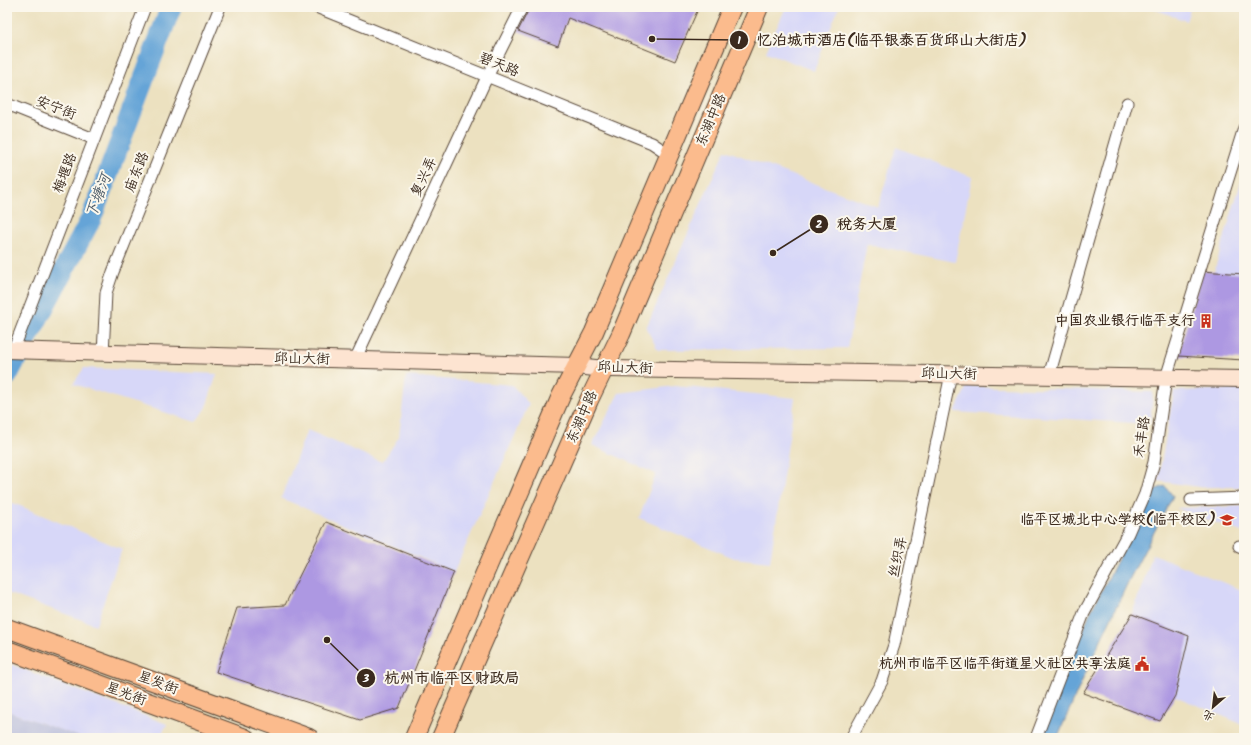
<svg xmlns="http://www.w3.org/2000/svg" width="1251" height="745" font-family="Kalam,'LXGW WenKai TC',sans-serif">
	<rect width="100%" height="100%" fill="#fbf7ec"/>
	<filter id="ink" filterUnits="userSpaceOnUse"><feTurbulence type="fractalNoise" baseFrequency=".025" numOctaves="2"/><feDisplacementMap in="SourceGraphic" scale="8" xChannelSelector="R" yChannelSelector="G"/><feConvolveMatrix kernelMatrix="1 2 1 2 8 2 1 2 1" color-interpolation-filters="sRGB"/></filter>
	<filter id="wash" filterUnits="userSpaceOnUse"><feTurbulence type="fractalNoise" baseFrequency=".012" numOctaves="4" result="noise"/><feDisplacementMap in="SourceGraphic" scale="16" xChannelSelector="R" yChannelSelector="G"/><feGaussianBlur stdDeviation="0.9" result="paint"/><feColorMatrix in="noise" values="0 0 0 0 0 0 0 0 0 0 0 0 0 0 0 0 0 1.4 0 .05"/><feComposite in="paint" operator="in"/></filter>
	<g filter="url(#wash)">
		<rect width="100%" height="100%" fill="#ece1c0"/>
		<g fill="#d7d7f8">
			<polygon points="786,7 839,7 814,71 766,52"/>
			<polygon points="1149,7 1191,7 1186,21"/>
			<polygon points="896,147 972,177 955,262 867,244 847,348 658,350 646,328 725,150 878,207"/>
			<polygon points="1244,172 1244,274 1214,272"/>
			<polygon points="84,368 217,374 206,407 196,422 73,384"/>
			<polygon points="406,376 512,385 529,404 454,572 281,498 307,430 382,462 399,437"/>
			<polygon points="675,386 795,398 770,562 734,558 639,518 656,474 592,445 619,393"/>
			<polygon points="967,386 1153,392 1150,424 955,412"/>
			<polygon points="1244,389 1244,487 1200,487 1158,481 1174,391"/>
			<polygon points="7,503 13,503 122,549 96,625 7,593"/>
			<polygon points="1244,506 1244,533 1176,508"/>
			<polygon points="1153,554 1244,591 1244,725 1175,696 1189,636 1132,614"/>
			<polygon points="7,663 167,724 160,738 83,738 7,711"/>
		</g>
		<polygon fill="#bfc2dd" points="7,711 83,738 7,738"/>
		<polygon fill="#65a4d7" stroke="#50677a" points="1165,486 1173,496 1129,580 1089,665 1057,738 1040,738 1089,615 1154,490"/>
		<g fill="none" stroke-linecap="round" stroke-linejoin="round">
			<polyline stroke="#65a4d7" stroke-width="21" points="7,376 91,219 171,7"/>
		</g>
		<g id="blocks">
			<g fill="#ad98e2">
				<polygon points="530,7 699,7 675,61 568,18 558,46 518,31"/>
				<polygon points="1202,271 1244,274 1244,360 1178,356"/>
				<polygon points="326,522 454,572 399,708 360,720 216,672 237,608 285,605"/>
				<polygon points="1132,614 1189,636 1175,696 1160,721 1083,693"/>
			</g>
		</g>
	</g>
	<g filter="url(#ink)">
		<use href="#blocks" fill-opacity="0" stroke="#564536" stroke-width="1"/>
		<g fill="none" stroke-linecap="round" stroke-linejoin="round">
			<defs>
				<g id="minor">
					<polyline points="316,7 652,143 670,155"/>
					<polyline points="7,104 94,139"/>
					<polyline points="13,351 145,7"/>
					<polyline points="103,354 106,293 113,272 220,7"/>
					<polyline points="355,360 487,77 522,7"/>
					<polyline points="1049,376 1127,103"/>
					<polyline points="1191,500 1244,498"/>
					<polyline points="1239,546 1244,548"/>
					<polyline points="851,738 882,681 894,645 951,374"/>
					<polyline points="1036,738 1084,613 1128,533 1145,494 1154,462 1166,378 1244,128"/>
				</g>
				<g id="secondary">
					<polyline points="7,350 577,366 604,369"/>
					<polyline points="611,369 1244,379"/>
				</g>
				<g id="primary">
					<polyline points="7,628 309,738"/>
					<polyline points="7,650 245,738"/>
					<polyline points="414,738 561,396 594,332 732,7"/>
					<polyline points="441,738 589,400 621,334 759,7"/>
				</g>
			</defs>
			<use href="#minor" stroke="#564536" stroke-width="13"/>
			<use href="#secondary" stroke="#564536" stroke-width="18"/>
			<use href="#primary" stroke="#564536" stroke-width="20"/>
			<use href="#minor" stroke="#fff" stroke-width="11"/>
			<use href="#secondary" stroke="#fde4d1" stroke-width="16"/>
			<use href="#primary" stroke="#fbbb8d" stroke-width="18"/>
		</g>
	</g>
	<defs>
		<symbol id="building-bare" viewBox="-9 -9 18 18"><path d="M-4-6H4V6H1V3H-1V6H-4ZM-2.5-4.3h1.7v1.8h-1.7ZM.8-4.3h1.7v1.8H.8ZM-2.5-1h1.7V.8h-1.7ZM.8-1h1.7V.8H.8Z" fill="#c8321e" stroke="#fbf7ec" stroke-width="2.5" paint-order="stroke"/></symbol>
		<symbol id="school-bare" viewBox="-9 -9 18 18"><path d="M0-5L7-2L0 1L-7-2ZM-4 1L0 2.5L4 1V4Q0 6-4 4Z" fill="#c8321e" stroke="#fbf7ec" stroke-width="2.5" paint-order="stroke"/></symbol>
		<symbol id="civic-bare" viewBox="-9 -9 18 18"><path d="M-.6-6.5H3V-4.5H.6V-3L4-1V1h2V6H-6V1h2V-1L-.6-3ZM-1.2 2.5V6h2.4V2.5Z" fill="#c8321e" stroke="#fbf7ec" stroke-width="2.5" paint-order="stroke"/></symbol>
	</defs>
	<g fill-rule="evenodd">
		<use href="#building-bare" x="1196" y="311" width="20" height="20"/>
		<use href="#school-bare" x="1217" y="510" width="20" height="20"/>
		<use href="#civic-bare" x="1132" y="654" width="20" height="20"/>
	</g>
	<g text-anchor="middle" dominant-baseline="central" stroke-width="4" stroke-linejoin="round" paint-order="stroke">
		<g font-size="14" fill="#3b2a1e" stroke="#fbf7ec">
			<text transform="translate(499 65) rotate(22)">碧天路</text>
			<text transform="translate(56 108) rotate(21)">安宁街</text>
			<text transform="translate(711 120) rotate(-67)">东湖中路</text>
			<text transform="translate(137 172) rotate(-68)">庙东路</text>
			<text transform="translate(65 173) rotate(-69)">梅堰路</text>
			<text transform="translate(424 177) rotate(-65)">复兴弄</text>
			<text transform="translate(302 359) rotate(1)">邱山大街</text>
			<text transform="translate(625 368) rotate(2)">邱山大街</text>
			<text transform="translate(949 374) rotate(1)">邱山大街</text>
			<text transform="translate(582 417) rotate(-66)">东湖中路</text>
			<text transform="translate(1142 437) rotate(-81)">禾丰路</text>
			<text transform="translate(898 557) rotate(-78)">丝织弄</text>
			<text transform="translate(158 683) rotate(20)">星发街</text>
			<text transform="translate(126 694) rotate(20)">星光街</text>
		</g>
		<g font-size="14" font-weight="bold" fill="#3b2a1e" stroke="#fbf7ec" text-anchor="end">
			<text x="1195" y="321">中国农业银行临平支行</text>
			<text x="1216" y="520">临平区城北中心学校(临平校区)</text>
			<text x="1131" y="664">杭州市临平区临平街道星火社区共享法庭</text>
		</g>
		<g font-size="15" font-style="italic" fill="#4c5b68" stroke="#fbf7ec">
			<text transform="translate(99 196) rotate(-69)">下塘河</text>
		</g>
	</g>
	<path fill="none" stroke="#3b2a1e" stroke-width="1.5" d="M652 39L739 40M773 253L819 224M327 640L366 678"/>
	<g fill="#3b2a1e" stroke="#fbf7ec" stroke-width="1.5">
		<circle cx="652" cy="39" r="4"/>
		<circle cx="773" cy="253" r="4"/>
		<circle cx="327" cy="640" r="4"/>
		<circle cx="739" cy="40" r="10"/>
		<circle cx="819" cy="224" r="10"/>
		<circle cx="366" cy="678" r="10"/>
	</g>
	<g font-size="12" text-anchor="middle" font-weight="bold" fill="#fff">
		<text x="739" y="44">1</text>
		<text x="819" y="228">2</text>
		<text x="366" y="682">3</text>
	</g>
	<g font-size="15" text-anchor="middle" font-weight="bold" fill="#3b2a1e" stroke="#fbf7ec" stroke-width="4" stroke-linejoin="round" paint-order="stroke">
		<text x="892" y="45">忆泊城市酒店(临平银泰百货邱山大街店)</text>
		<text x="867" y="229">税务大厦</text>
		<text x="452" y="683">杭州市临平区财政局</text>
	</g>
	<rect width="1251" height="745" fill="none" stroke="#fbf7ec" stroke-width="24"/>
	<g transform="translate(1213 707) rotate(208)" stroke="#fbf7ec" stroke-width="3" paint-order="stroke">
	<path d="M0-3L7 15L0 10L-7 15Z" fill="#3b2a1e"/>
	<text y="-6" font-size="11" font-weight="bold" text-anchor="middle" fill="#3b2a1e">北</text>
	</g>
</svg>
